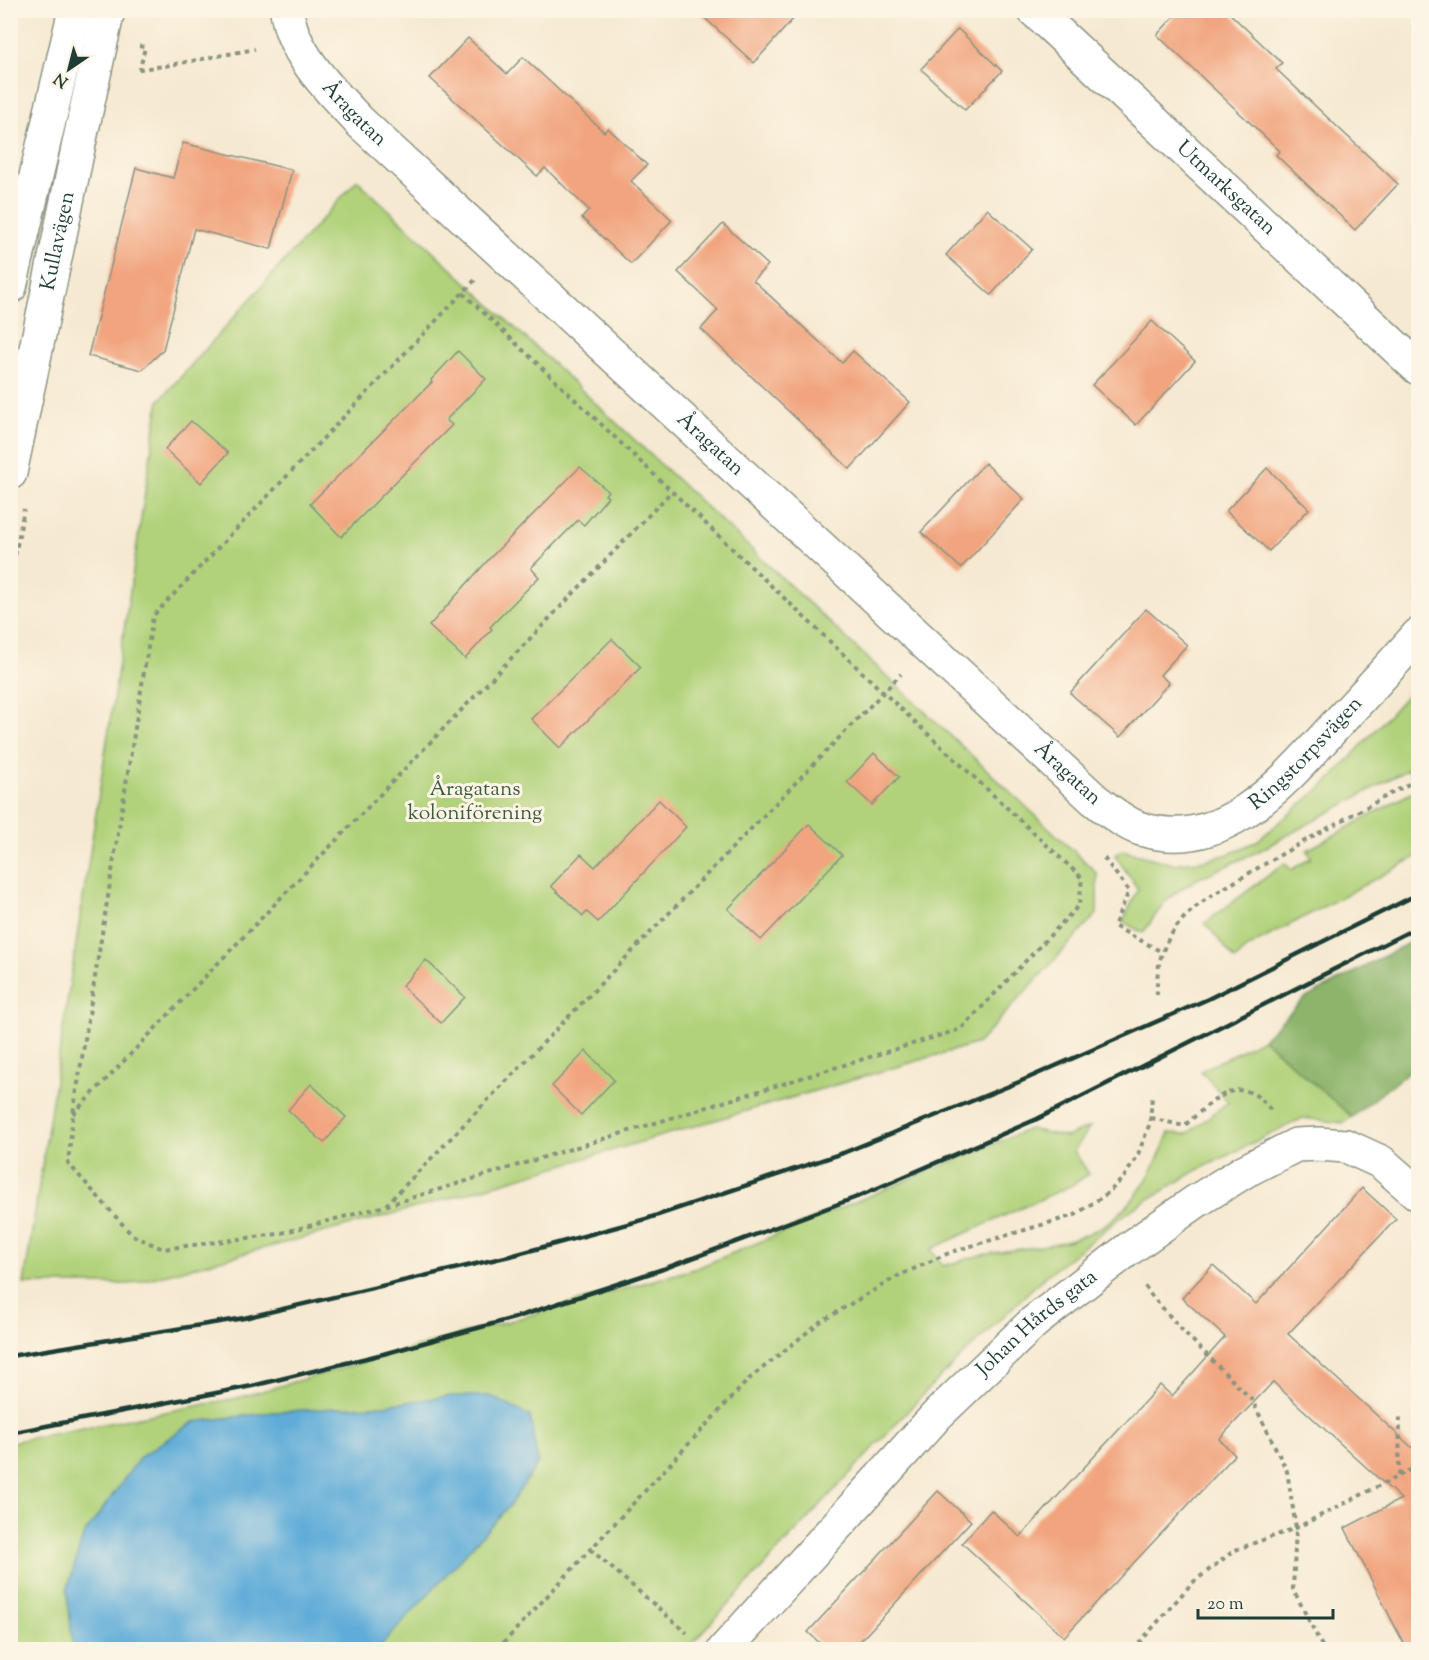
<svg xmlns="http://www.w3.org/2000/svg" width="1429" height="1660" font-family="'Sorts Mill Goudy',serif">
	<rect width="100%" height="100%" fill="#fcf5e5"/>
	<filter id="ink" filterUnits="userSpaceOnUse"><feTurbulence type="fractalNoise" baseFrequency=".0167" numOctaves="2"/><feDisplacementMap in="SourceGraphic" scale="12" xChannelSelector="R" yChannelSelector="G"/><feConvolveMatrix kernelMatrix="1 2 1 2 8 2 1 2 1" color-interpolation-filters="sRGB"/></filter>
	<filter id="wash" filterUnits="userSpaceOnUse"><feTurbulence type="fractalNoise" baseFrequency=".008" numOctaves="4" result="noise"/><feDisplacementMap in="SourceGraphic" scale="24" xChannelSelector="R" yChannelSelector="G"/><feGaussianBlur stdDeviation="1.35" result="paint"/><feColorMatrix in="noise" values="0 0 0 0 0 0 0 0 0 0 0 0 0 0 0 0 0 1.4 0 .05"/><feComposite in="paint" operator="in"/></filter>
	<g filter="url(#wash)">
		<rect width="100%" height="100%" fill="#f6e9d1"/>
		<g fill="#b1d27a" stroke="#688857" stroke-width="1.5">
			<polygon points="357,180 1097,873 1097,914 978,1043 426,1205 130,1284 24,1284 159,401"/>
			<polygon points="1418,683 1418,788 1408,769 1257,852 1197,879 1178,891 1164,903 1143,933 1123,922 1138,889 1115,855 1122,850 1173,864 1206,860 1229,854 1257,841 1329,781"/>
			<polygon points="1418,789 1418,856 1248,947 1235,960 1205,923 1285,863 1291,870 1311,858 1307,850"/>
			<path d="M1263,1039l89,78 -9,6 -40,-5 -107,53 -64,38 -90,70 -111,107 -244,263 -676,1v-208l226,-44 460,-130 332,-139 37,8 24,-10 -16,24 15,23 -17,11 -141,64 12,17c12,-3 23,-7 35,-10 41,-9 89,-8 125,-30 34,-21 52,-58 66,-93l18,1 41,-32 -27,-31z"/>
		</g>
		<polygon fill="#8cb46a" stroke="#56784f" stroke-width="1.5" points="1418,938 1418,1064 1352,1117 1263,1039 1304,999"/>
		<polygon fill="#5eacd8" stroke="#3e7486" stroke-width="1.5" points="450,1396 490,1396 530,1416 538,1463 510,1505 378,1649 73,1649 67,1590 83,1536 140,1457 193,1422 273,1412 383,1405"/>
		<g id="blocks">
			<g fill="#f1a47e">
				<polygon points="696,10 801,10 754,63"/>
				<polygon points="1180,10 1226,10 1282,63 1276,69 1398,184 1355,230 1276,155 1280,151 1157,35"/>
				<polygon points="958,29 1002,71 965,110 921,69"/>
				<polygon points="468,38 507,74 523,57 604,132 608,128 647,165 631,181 672,220 631,264 582,218 589,210 545,168 537,176 430,78"/>
				<polygon points="183,143 292,170 271,249 194,229 163,350 142,370 88,356 136,168 173,178"/>
				<polygon points="987,209 1032,249 991,295 946,255"/>
				<polygon points="723,224 768,265 753,280 842,363 853,351 910,402 850,469 701,329 718,310 678,272"/>
				<polygon points="1152,321 1195,361 1136,425 1092,385"/>
				<polygon points="458,351 486,379 446,420 452,425 341,537 310,504 432,382 431,380"/>
				<polygon points="191,421 228,453 201,483 165,449"/>
				<polygon points="985,463 1024,499 961,568 921,532"/>
				<polygon points="580,467 608,491 605,495 608,497 584,525 578,520 531,568 539,577 490,627 492,629 465,659 429,626 489,559"/>
				<polygon points="1267,468 1309,509 1269,551 1226,511"/>
				<polygon points="1146,609 1187,645 1160,675 1169,683 1120,737 1070,693"/>
				<polygon points="612,639 641,667 560,748 531,719"/>
				<polygon points="874,753 899,777 872,805 847,782"/>
				<polygon points="659,800 686,827 598,922 587,912 583,916 551,886 581,854 595,867"/>
				<polygon points="809,824 842,855 761,940 728,909"/>
				<polygon points="426,960 465,997 441,1023 402,986"/>
				<polygon points="586,1051 614,1080 581,1115 552,1086"/>
				<polygon points="311,1084 346,1117 324,1143 288,1110"/>
				<polygon points="1362,1188 1396,1219 1288,1334 1419,1454 1419,1650 1407,1650 1345,1528 1401,1499 1273,1382 1219,1439 1235,1455 1064,1637 962,1543 991,1510 1020,1537 1160,1385 1172,1396 1225,1337 1182,1298 1213,1265 1256,1304"/>
				<polygon points="938,1491 971,1521 852,1650 827,1650 808,1632"/>
			</g>
		</g>
	</g>
	<g filter="url(#ink)">
		<use href="#blocks" fill-opacity="0" stroke="#8a9382" stroke-width="1.5"/>
		<g fill="none" stroke-linecap="round" stroke-linejoin="round">
			<defs>
				<g id="minor">
					<path id="s1" d="M287,10c4,43 45,82 73,112l735,678c13,10 30,24 46,29 83,26 144,-49 194,-103 28,-30 56,-60 83,-91"/>
					<path id="s2" d="M1034,10l384,358"/>
					<polyline points="10,287 75,10"/>
					<path id="s3" d="M10,473l70,-334 28,-129"/>
					<path id="s4" d="M724,1650l214,-236 96,-92 92,-71 69,-49 50,-31 51,-26 22,-1 28,2 35,16 37,32"/>
				</g>
			</defs>
			<use href="#minor" stroke="#8a9382" stroke-width="36"/>
			<g stroke="#8a9382" stroke-width="4" stroke-dasharray="4.5 4.5" stroke-linecap="butt">
				<polyline points="139,46 145,47 140,69 165,66 255,49"/>
				<polyline points="463,293 883,692 1082,878 1079,905 961,1029 385,1206 278,1234 163,1249 132,1235 68,1163 73,1114 153,616 475,280"/>
				<polyline points="10,582 24,509"/>
				<polyline points="1104,858 1129,891 1114,926 1162,952"/>
				<path d="M1157,995c-1,-31 5,-52 26,-76 17,-19 42,-31 63,-44 57,-34 115,-65 172,-96"/>
				<polyline points="73,1114 671,492"/>
				<path d="M1151,1118l33,8c30,-26 57,-58 88,-14"/>
				<polyline points="386,1205 901,674"/>
				<polyline points="1145,1286 1151,1295 1183,1331 1252,1400 1287,1471 1296,1528 1293,1589 1324,1650"/>
				<polyline points="1399,1476 1400,1416"/>
				<polyline points="590,1549 687,1633"/>
				<polyline points="497,1650 749,1379 820,1322 898,1276 951,1252 1075,1215 1108,1193 1124,1177 1137,1157 1150,1123 1152,1096"/>
				<polyline points="1133,1650 1192,1583 1235,1550 1296,1528 1418,1466"/>
			</g>
			<use href="#minor" stroke="#fff" stroke-width="33"/>
			<g stroke="#1f3d34" stroke-width="4.5">
				<polyline points="10,1356 244,1318 514,1255 646,1219 843,1153 1019,1082 1208,999 1418,894"/>
				<polyline points="10,1433 252,1386 383,1354 514,1318 663,1269 857,1197 1037,1119 1418,927"/>
			</g>
		</g>
	</g>
	<g text-anchor="middle" dominant-baseline="central" stroke-width="6" stroke-linejoin="round" paint-order="stroke">
		<g font-size="21" fill="#1f3d34" stroke="#fcf5e5">
			<text stroke="none"><textPath href="#s1" startOffset="126">Åragatan</textPath></text>
			<text stroke="none"><textPath href="#s2" startOffset="262">Utmarksgatan</textPath></text>
			<text stroke="none"><textPath href="#s3" startOffset="237">Kullavägen</textPath></text>
			<text stroke="none"><textPath href="#s1" startOffset="612">Åragatan</textPath></text>
			<text stroke="none"><textPath href="#s1" startOffset="1384">Ringstorpsvägen</textPath></text>
			<text stroke="none"><textPath href="#s1" startOffset="1098">Åragatan</textPath></text>
			<text stroke="none"><textPath href="#s4" startOffset="453">Johan Hårds gata</textPath></text>
		</g>
		<g font-size="21" fill="#3c5b42" stroke="#fcf5e5">
			<text x="475" y="790">Åragatans<tspan x="475" dy="24">koloniförening</tspan></text>
		</g>
	</g>
	<rect width="1429" height="1660" fill="none" stroke="#fcf5e5" stroke-width="36"/>
	<g transform="translate(69 69) rotate(215)" stroke="#fcf5e5" stroke-width="4.5" paint-order="stroke">
	<path d="M0-4.5L10 22L0 15L-10 22Z" fill="#1f3d34"/>
	<text y="-9" font-size="16" font-weight="bold" text-anchor="middle" fill="#1f3d34">N</text>
	</g>
	<path d="M1198 1609v9h135v-9" fill="none" stroke="#1f3d34" stroke-width="3"/>
	<text x="1207" y="1609" font-size="18" fill="#1f3d34" stroke="#fcf5e5" stroke-width="4.5" paint-order="stroke">20 m</text>
</svg>
